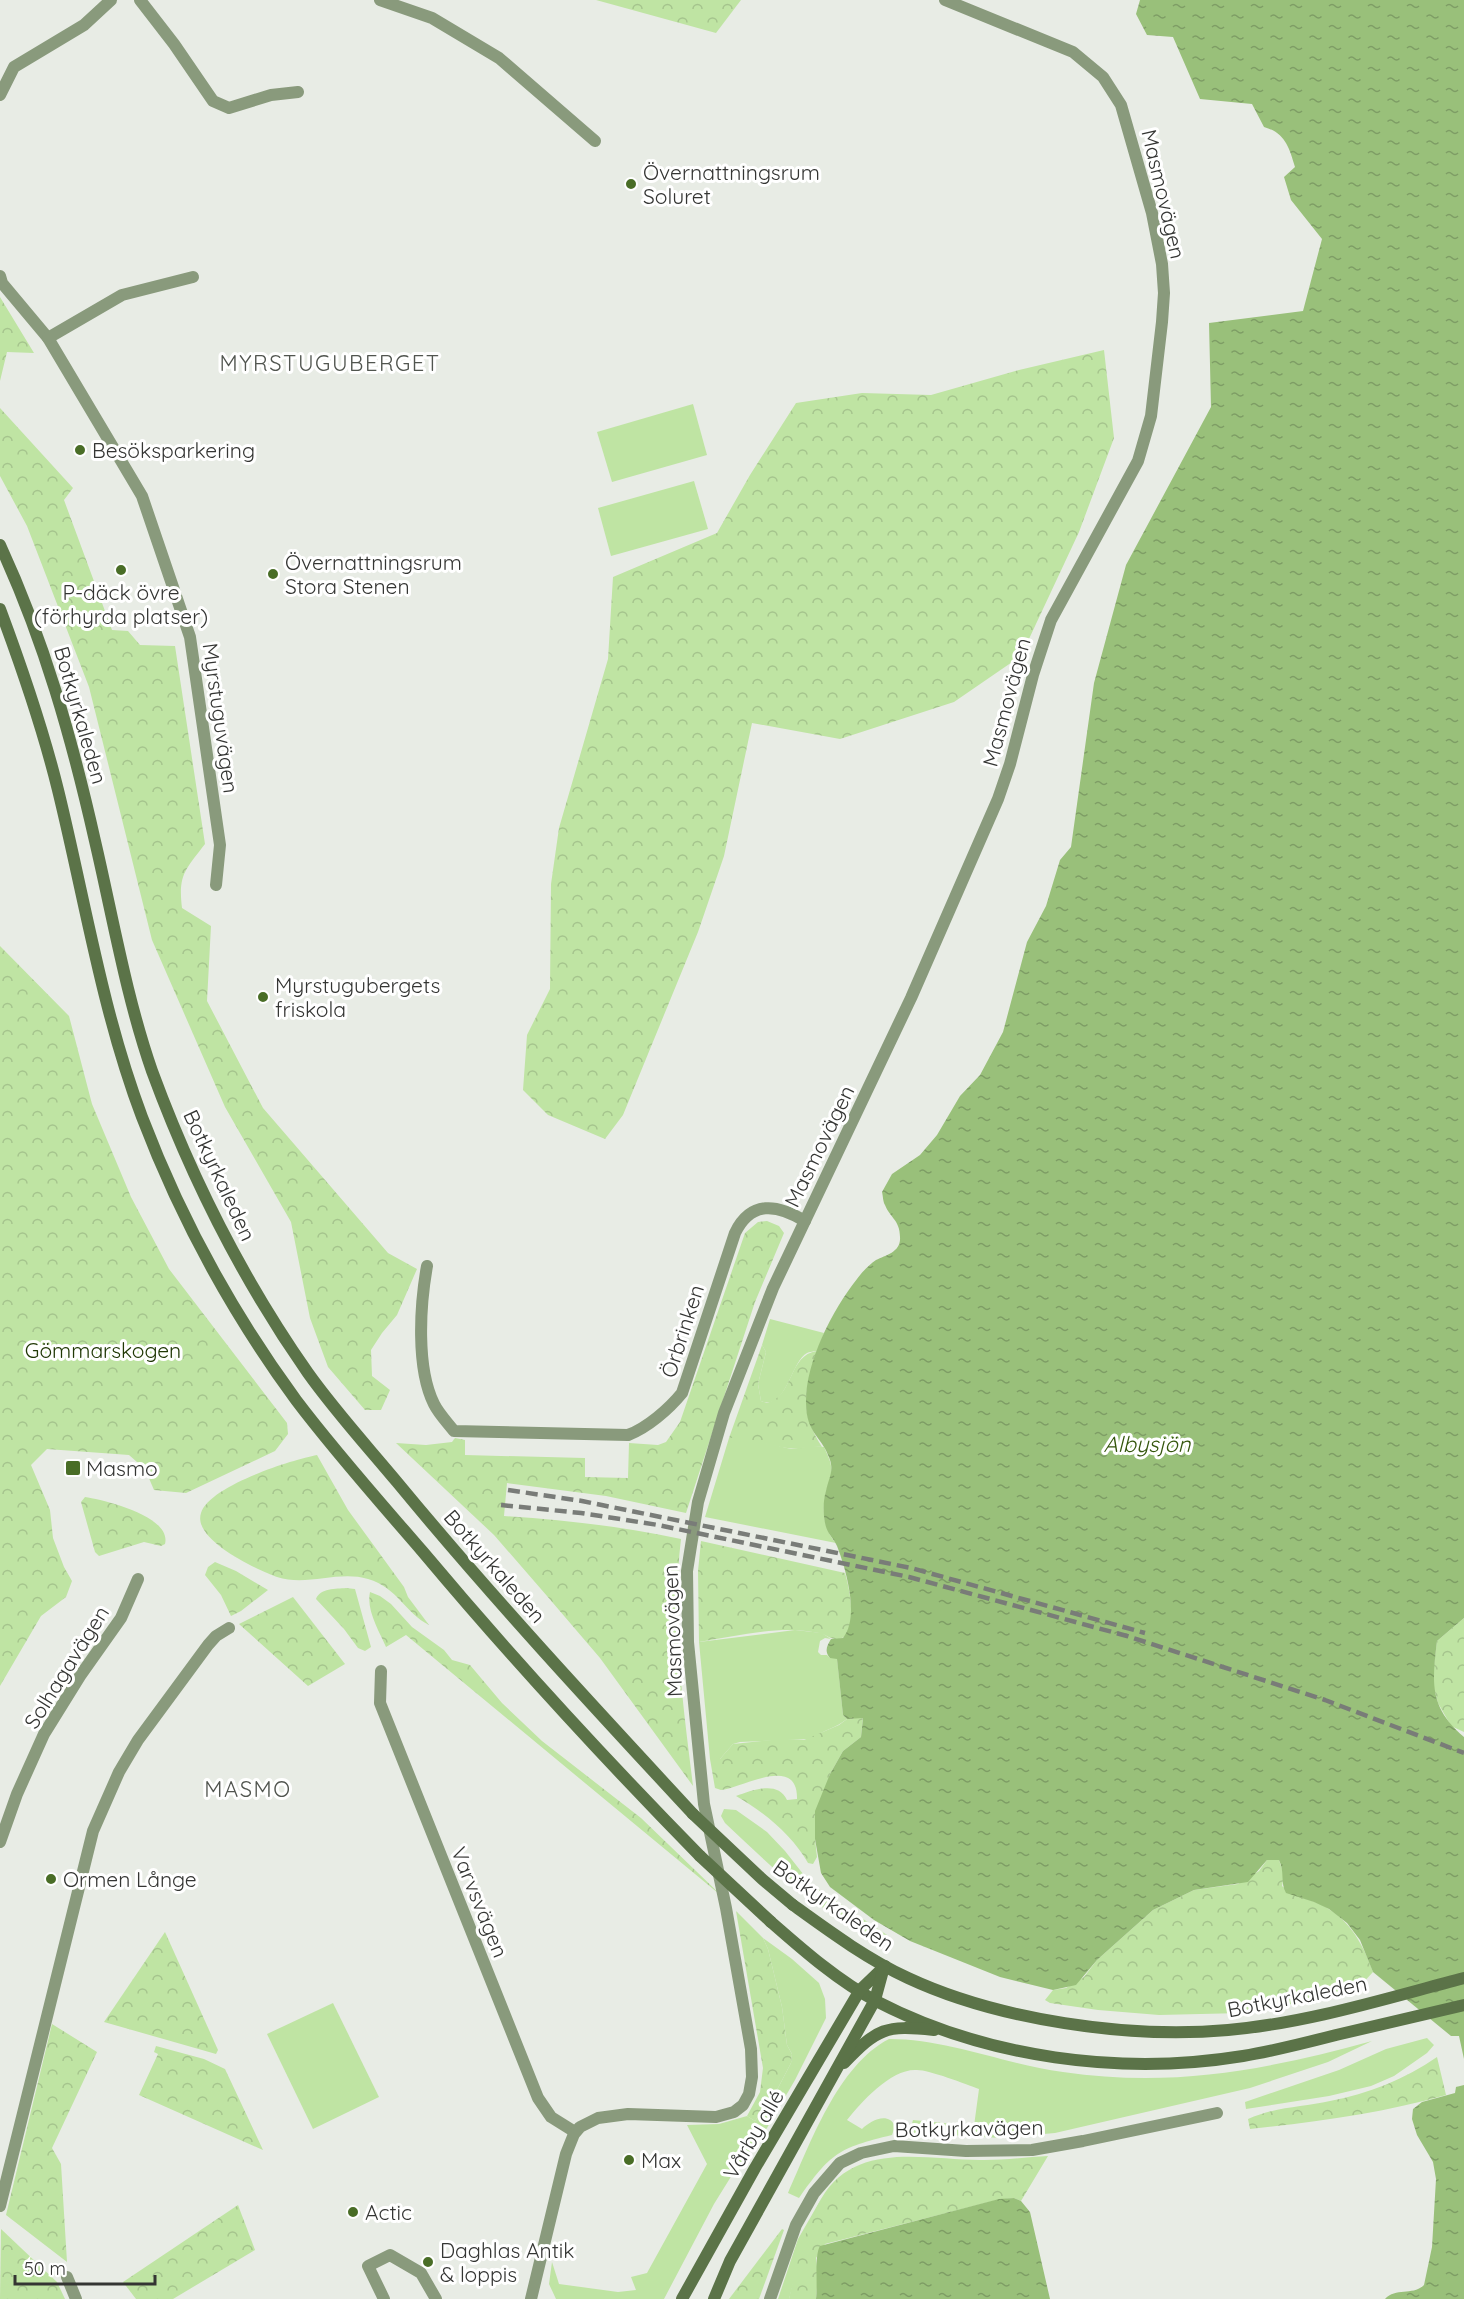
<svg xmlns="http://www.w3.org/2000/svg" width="1464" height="2299" font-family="Quicksand,sans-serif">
	<defs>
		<pattern id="forest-crowns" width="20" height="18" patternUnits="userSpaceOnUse" patternTransform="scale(1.5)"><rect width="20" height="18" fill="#bfe4a3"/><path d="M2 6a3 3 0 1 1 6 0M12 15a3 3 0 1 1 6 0" fill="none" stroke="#a5c48d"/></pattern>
		<pattern id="water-ripples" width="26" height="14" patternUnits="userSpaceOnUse" patternTransform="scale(1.5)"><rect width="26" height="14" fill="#99c07a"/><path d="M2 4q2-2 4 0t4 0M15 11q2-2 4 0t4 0" fill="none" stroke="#7e9d65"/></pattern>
	</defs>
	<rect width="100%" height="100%" fill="#e8ece5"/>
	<g fill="#bfe4a3">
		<polygon points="693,404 707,455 612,482 597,432"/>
		<polygon points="694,481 708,529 611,556 598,508"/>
		<path d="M770,1319l54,14 -7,18c-1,0 -9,1 -10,2 -16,8 -21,59 -46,48l-3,-17 8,-32 -4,-7z"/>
		<path d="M741,1437l50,12 21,-3 12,1c4,9 9,18 7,28 0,5 -3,9 -4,14 -6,18 -4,41 9,54l-131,-26 24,-79z"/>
		<path d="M795,1630l27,3 9,6 -6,-1 -5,3 -2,11 3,3h6l3,3h7l6,57 4,4c-11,9 -24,11 -35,20l-72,3 -7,2 -13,15h-10l-11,-117z"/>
		<path d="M724,1809l12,1 31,22 18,19 26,33 76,51 -5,7c-21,-11 -43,-23 -63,-37 -34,-24 -64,-54 -94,-82l-4,-7z"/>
		<polygon points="763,1938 792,1959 819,1983 825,1999 826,2018 795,2080 767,2128 732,2175 714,2204 664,2299 556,2299 549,2284 552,2262 559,2284 618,2292 636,2290 631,2277 647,2273 707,2164 687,2125 719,2124 747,2116 755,2121 778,2088 791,2063 792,2054 787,2045 782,2007 768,1949"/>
		<polygon points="333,2003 379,2097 313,2129 267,2034"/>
		<polygon points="1427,2038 1434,2045 1427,2053 1394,2076 1371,2086 1329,2096 1246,2109 1245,2102 1339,2070 1386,2049"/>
		<path d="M889,2039c59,0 115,25 174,33 110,16 203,-2 309,-31l-44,21 -78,26 -195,45 -54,5 -89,-5 -1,-6 2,-7 61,6 5,-37c-13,-5 -50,-19 -62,-19 -25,-2 -56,32 -70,50l15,9c8,-8 26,-18 33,-3l-3,9c-54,13 -61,18 -93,63l-11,-5c22,-49 50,-128 101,-154z"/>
		<polygon points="821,2199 805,2238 789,2299 778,2299 798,2239"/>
	</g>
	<g fill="url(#forest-crowns)">
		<polygon points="596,0 741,0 716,33"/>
		<polygon points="0,297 34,353 7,352 0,381"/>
		<polygon points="1104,350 1114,438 1079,532 1021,656 954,702 840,739 752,723 724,856 698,932 623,1115 605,1139 548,1115 523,1090 527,1035 550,989 551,884 559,828 608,659 613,577 717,533 750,475 796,403 862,393 931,395 1019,370"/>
		<path d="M0,408l73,80 -9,12 48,130 16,1 12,14 35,1 30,198c-20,26 -27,31 -23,64l29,18 -4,75 56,107 125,145 29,16 -20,46 -15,18 -11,17 1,26 18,14 -9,20h-16l-37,-43 -18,-49 -19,-96 -66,-115 -73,-167 -63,-253 -62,-161 -27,-50z"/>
		<polygon points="0,946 69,1016 92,1104 131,1197 169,1269 287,1423 288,1434 275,1451 186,1493 154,1490 145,1469 129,1455 47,1449 31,1465 50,1510 53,1538 64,1567 72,1581 66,1597 41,1616 0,1686"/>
		<path d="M767,1221l12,5 5,7 -29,69 -69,211 -80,-17 -99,-13 -3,33c59,4 118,10 177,23 -10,82 2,165 12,247l-93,-128 -53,-62 -53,-61 -98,-92 30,2 26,-3 3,-4 10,2v15l120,3v19l43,1 1,-35 29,2 8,-3 14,-20 65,-189 13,-11z"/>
		<path d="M762,1345l4,7 -8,32 3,17 6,2c27,-7 21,-48 50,-52 -12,41 -19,58 5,96 -12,-1 -23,3 -35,1 -19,-2 -38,-11 -58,-10z"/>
		<path d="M317,1455l31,55 56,77 4,10 21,28c-24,-12 -31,-37 -61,-46 -30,-9 -61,8 -91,-2 -19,-7 -85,-37 -76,-64 8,-27 90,-53 116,-58z"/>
		<path d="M85,1497c19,3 87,19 80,47l-4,2 -17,-4 -45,14 -4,-4 -14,-50z"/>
		<path d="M701,1541l144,32c4,13 12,52 0,63 -9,8 -17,-1 -26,-3 -4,-1 -9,-1 -13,-2 -35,-4 -73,6 -107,11l-1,-71z"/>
		<polygon points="215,1562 236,1571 268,1590 241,1611 231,1616 221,1595 205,1575 208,1567"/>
		<path d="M346,1588l9,1 16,58 -6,4 -7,-3 -14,-19 -28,-30c4,-11 20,-10 30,-11z"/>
		<path d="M370,1592l10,4 11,8 21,23 32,23 8,10 18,5 32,38 40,38 99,77 83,80 -318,-263 -20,12c-7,-16 -20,-37 -16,-55z"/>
		<polygon points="293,1597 345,1664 308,1686 239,1624"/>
		<polygon points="1464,1618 1464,1732 1451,1726 1438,1703 1432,1681 1437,1641"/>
		<path d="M863,1717l-2,20 -18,14 -13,23 -15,65 2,18 -4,7 -5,-1c-16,-28 -44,-51 -72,-67 17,-6 42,-16 51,4l10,-1c1,-46 -57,-10 -76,-9l-6,-2 -5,-29h10l13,-15 48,-5 23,1 35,-15 8,-6z"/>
		<path d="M1267,1860h12l5,15 -2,11c13,12 18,10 33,16 32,13 47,39 58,70l-12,13 -77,21 -41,7 -84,2 -61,-5 -48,-7 -5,-3 8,-10 13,-2 18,-11 13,-17 56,-50 41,-20 44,-6 21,-13z"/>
		<polygon points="736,1911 763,1938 768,1949 782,2007 787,2045 792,2054 791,2063 778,2088 755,2121 747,2116 760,2092 763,2068"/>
		<polygon points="165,1932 218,2050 216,2054 104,2022"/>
		<polygon points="52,2024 97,2052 52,2148 61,2164 67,2262 6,2215"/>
		<polygon points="156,2046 204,2059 225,2069 263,2150 139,2095 158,2054 154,2052"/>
		<path d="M1437,2057l9,38c-63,18 -130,27 -196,34l-2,-10c26,-12 55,-12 82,-18 38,-7 75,-22 107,-44z"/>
		<path d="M1048,2156l-27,45 -7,-3 -17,2 -172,44 -9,14 2,17 -2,24h-27c7,-33 15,-70 32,-100 35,-60 107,-38 163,-39 22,0 43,-3 64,-4z"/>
		<polygon points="238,2205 255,2250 173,2299 136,2299 123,2282"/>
		<polygon points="1,2229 57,2282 65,2299 0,2299"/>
		<polygon points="782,2229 784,2230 759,2299 729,2299"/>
	</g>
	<g fill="url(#water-ripples)">
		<path d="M1140,0h324v1618l-27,23c-5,42 -8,66 27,96v322l-5,-23h-8l-78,-64 -13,-32 -13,-17 -18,-14 -15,-7 -28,-9c-6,-11 -1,-21 -7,-33h-12l-19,22 -54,8 -41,20 -56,50 -21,25 -23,5 -53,-13 -90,-36 -36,-21 -44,-33 -9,-14 -6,-34v-28l15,-37 13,-23 18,-14 2,-19 -16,1 -4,-4 -6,-56 -7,-1c-6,-7 -3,-12 1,-19l12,-1c17,-21 3,-69 -6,-92 -4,-9 -10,-12 -12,-23 -2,-10 -2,-23 1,-32 2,-11 8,-19 4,-31 -7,-23 -24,-26 -24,-57 -1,-39 26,-93 51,-124 4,-6 13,-15 19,-19 10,-5 25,-8 24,-23 0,-17 -10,-19 -15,-32 -2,-3 -2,-9 -3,-13l10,-18 28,-19 17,-20 23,-39 20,-21 23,-43 24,-90 19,-36 14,-46 11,-13 23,-164 32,-118 85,-158 -2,-84 94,-12 19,-72 -31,-39 -7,-23 11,-10c-6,-20 -10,-34 -31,-40l-12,-23 -52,-5 -27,-62 -26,-2 -11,-21z"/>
		<path d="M1464,2085v214h-79c11,-12 28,-3 39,-14l8,-38 4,-68 -3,-17 -16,-27 -5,-16 1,-10 9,-7 33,-9 1,-6z"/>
		<path d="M1014,2198l7,3 9,11 20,87h-234c2,-14 -2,-43 4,-53l179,-47z"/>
	</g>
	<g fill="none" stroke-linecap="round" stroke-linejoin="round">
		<g stroke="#899a7c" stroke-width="12">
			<polyline points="140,0 174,44 213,101 229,108 271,95 298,92"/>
			<polyline points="380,0 432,18 499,58 595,141"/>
			<polyline points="0,95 14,67 84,25 111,0"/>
			<polyline points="0,276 2,283 48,338 142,496 190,637 220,845 216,885"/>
			<polyline points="48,338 122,295 193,277"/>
			<path d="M427,1266c-7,39 -11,102 7,138 5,10 13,18 20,27l174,4c19,-7 41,-26 54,-42l53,-160c16,-33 42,-29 70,-12"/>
			<polyline points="381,1671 380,1703 538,2098 551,2117 575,2132"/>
			<polyline points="0,1842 17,1794 44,1734 80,1676 121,1618 138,1579"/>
			<polyline points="0,2206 93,1831 119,1772 138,1740 208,1645 216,1636 229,1628"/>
			<polyline points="67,2277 76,2299"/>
			<polyline points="384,2299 368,2266 390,2255 421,2273 436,2299"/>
			<polyline points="531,2299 566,2154 574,2134 580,2127 598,2118 628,2114 716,2117 734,2112 743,2105 749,2094 752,2077 751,2049 726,1908 704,1804 688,1642 687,1571 698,1502 724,1413 773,1288 911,998 998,799 1010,764 1033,675 1051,620 1138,461 1151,416 1162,322 1164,293 1162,264 1152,213 1121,105 1103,77 1073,52 945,0"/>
			<polyline points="770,2299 796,2225 814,2193 840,2163 861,2153 894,2146 966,2151 1032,2150 1083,2141 1217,2113"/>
		</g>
		<g stroke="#5b7348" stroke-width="12">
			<path d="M0,545c44,95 72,194 95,296 18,77 31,155 57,230 39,106 91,209 156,302 27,38 59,73 89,109 94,114 195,223 296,332"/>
			<path d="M0,609c22,59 43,120 58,181 27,110 44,221 84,327 38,100 91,197 154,283 40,53 84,102 127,152 88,105 181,206 277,304"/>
			<path d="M793,1905c36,26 74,54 115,73 90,42 221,61 320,52 80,-7 159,-32 236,-52"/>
			<path d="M771,1922c32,28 67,59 105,79 110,57 245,75 367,55 31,-5 62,-13 93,-21 42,-10 85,-20 128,-30"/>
			<path d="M844,2063c34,-35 41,-38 90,-33"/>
			<polyline points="682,2299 755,2168 860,1990 885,1966"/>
			<polyline points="714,2299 730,2261 875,2000 884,1967"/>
		</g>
		<g stroke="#797c78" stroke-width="4.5" stroke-dasharray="12 6" stroke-linecap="butt">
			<polyline points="508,1490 582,1501 911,1568 1145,1633"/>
			<polyline points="501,1505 581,1513 658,1525 909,1577 1127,1636 1325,1700 1464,1753"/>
		</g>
		<g stroke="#5b7348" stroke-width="12">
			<polyline points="693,1814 762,1879 793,1905"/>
			<polyline points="700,1856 771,1922"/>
		</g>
	</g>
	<g fill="#496d26" stroke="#fff" stroke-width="2">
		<circle cx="631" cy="184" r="6"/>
		<circle cx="80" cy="450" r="6"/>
		<circle cx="121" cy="570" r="6"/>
		<circle cx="273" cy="574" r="6"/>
		<circle cx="263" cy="997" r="6"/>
		<rect x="65" y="1460" width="16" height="16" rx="3"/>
		<circle cx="51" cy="1879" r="6"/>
		<circle cx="629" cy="2160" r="6"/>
		<circle cx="353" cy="2212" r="6"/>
		<circle cx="428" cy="2262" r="6"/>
	</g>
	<g text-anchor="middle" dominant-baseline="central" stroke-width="6" stroke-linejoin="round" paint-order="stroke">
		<g font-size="21" fill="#343533" stroke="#fff" text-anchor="start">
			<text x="643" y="172">Övernattningsrum<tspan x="643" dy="24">Soluret</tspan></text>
			<text x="92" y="450">Besöksparkering</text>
			<text x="285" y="562">Övernattningsrum<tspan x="285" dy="24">Stora Stenen</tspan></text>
			<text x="121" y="592" text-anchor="middle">P-däck övre<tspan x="121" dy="24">(förhyrda platser)</tspan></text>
			<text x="275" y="985">Myrstugubergets<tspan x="275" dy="24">friskola</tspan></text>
			<text x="86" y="1468">Masmo</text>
			<text x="63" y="1879">Ormen Långe</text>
			<text x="641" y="2160">Max</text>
			<text x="365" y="2212">Actic</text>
			<text x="440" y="2250">Daghlas Antik<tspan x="440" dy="24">&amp; loppis</tspan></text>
		</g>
		<g font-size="21" fill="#343533" stroke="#fff">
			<text transform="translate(1164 194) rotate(77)">Masmovägen</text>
			<text transform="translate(1006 702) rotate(-75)">Masmovägen</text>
			<text transform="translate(81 715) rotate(74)">Botkyrkaleden</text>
			<text transform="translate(221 718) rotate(82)">Myrstuguvägen</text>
			<text transform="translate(819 1146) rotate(-64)">Masmovägen</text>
			<text transform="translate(220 1175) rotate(65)">Botkyrkaleden</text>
			<text transform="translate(682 1331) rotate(-72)">Örbrinken</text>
			<text transform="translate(495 1566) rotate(49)">Botkyrkaleden</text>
			<text transform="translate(672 1631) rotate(-92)">Masmovägen</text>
			<text transform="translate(66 1667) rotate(-58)">Solhagavägen</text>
			<text transform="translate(480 1902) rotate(68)">Varvsvägen</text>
			<text transform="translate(834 1905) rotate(35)">Botkyrkaleden</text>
			<text transform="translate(1297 1996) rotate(-11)">Botkyrkaleden</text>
			<text transform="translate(969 2128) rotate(-1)">Botkyrkavägen</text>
			<text transform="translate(753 2134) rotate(-60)">Vårby allé</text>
		</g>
		<g font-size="21" fill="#203805" stroke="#fff">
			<text x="103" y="1350">Gömmarskogen</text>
		</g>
		<g font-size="22" letter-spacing="1.5" fill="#51554f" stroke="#fff">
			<text x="330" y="363">MYRSTUGUBERGET</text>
			<text x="248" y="1789">MASMO</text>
		</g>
		<g font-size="22" font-style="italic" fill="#34560c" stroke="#fff">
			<text x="1147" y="1444">Albysjön</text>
		</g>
	</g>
	<path d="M15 2275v9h140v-9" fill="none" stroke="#343533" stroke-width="3"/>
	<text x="24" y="2275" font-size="18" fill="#343533" stroke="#ffffff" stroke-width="4.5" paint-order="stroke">50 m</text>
</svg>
